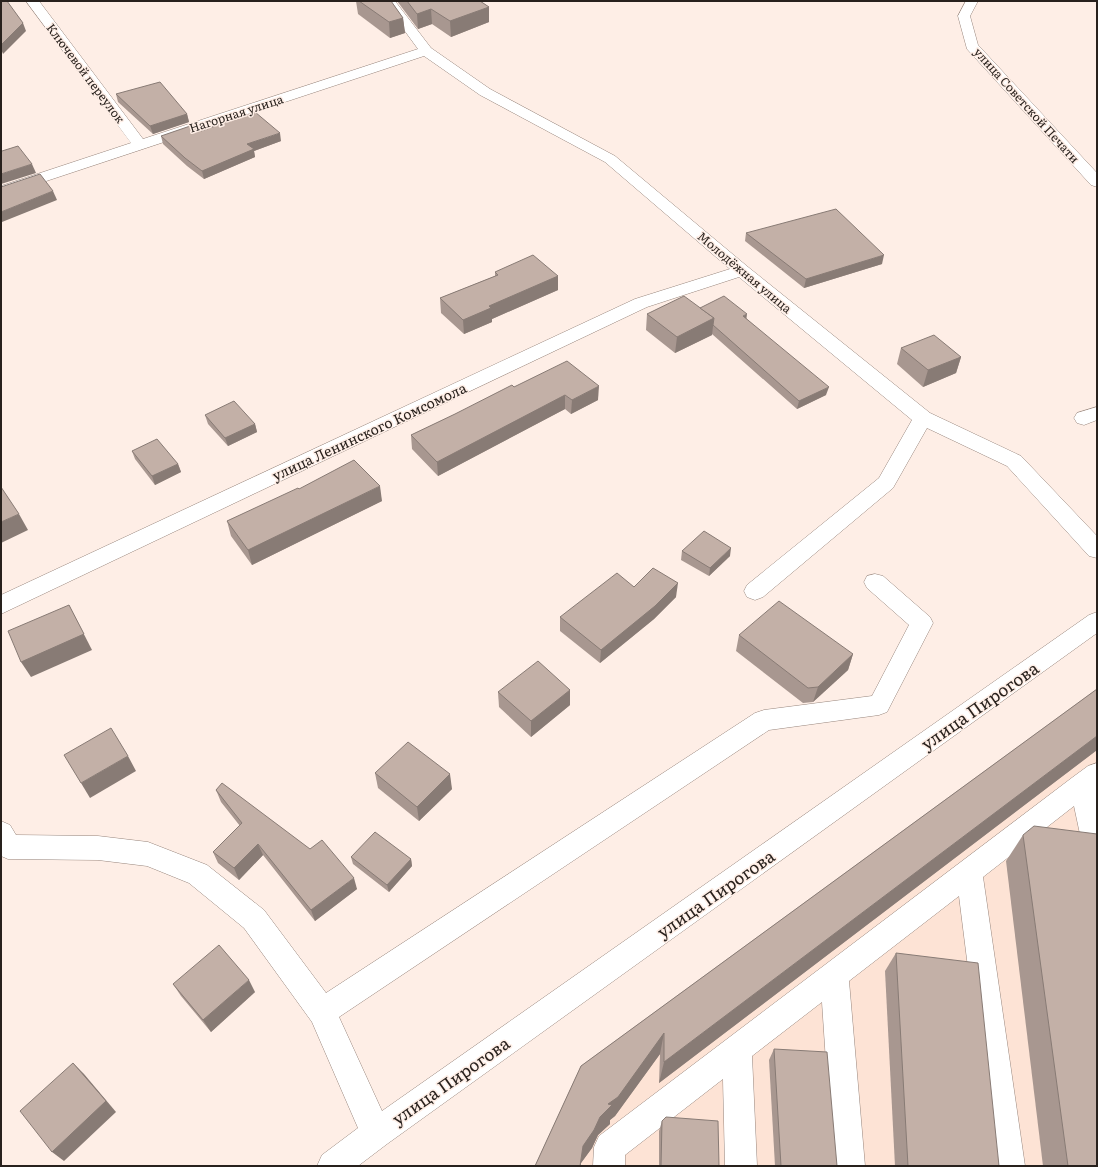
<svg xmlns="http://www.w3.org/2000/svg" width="1098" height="1167" font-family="Literata,serif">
	<rect width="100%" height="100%" fill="#feeee6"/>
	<polygon fill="#fde3d5" points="1097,704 1097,1166 543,1166 580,1086"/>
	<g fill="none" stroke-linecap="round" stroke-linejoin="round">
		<defs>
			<g id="minor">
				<polygon points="26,1 39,1 143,139 418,49 383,1 395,1 431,48 490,89 615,156 748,267 930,413 1021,456 1097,536 1097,558 1089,556 1007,466 927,428 893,488 763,597 755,600 747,597 744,591 747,585 879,478 912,420 739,277 647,307 1,614 1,595 635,299 730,269 605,162 480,95 424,56 1,196 1,186 131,143"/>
				<polygon points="966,1 978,1 970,16 978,45 1097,173 1097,187 1091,185 967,49 958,16"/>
				<polygon points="1097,407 1097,420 1084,425 1077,423 1074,418 1077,413"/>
				<polygon points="875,574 883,576 930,617 933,623 887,712 879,715 769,730 339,1017 382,1111 1089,615 1097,612 1097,633 387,1144 358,1166 317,1166 322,1155 358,1128 312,1022 244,928 189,883 147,866 98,860 8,859 1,856 1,821 10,825 16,835 98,836 148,842 207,865 264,910 326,993 755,713 764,710 872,696 909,625 867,588 864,582 867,576"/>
				<polygon points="1097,763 1097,789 1096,790 1097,795 1097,865 1088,862 1084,853 1074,806 983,877 1025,1166 993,1166 959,896 849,981 865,1166 833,1166 822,1002 752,1056 757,1166 725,1166 723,1079 625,1155 625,1166 593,1166 594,1147 599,1136 1073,777 1088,766"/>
			</g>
		</defs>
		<use href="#minor" stroke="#98867d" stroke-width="1"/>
		<use href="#minor" fill="#fff" fill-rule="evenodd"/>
	</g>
	<g fill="#a89790">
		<polygon points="356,1 391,1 403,18 405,33 390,38 358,14"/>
		<polygon points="397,1 480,1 489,7 489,22 451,37 432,24 418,29"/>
		<polygon points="116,94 187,114 189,122 153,134 118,102"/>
		<polygon points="201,131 281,141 254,151 255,157 204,179 187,166 163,144 161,136"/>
		<polygon points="746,233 882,264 804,288 745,241"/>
		<polygon points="495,272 558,276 558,290 492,319 492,322 464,334 441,313 440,298 495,276"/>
		<polygon points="700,308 746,318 826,395 797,409 712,334 712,335 675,353 646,330 647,314"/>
		<polygon points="901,348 961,357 956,373 923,387 897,364"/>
		<polygon points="514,387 598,400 571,414 565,409 438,476 412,449 411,435"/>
		<polygon points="205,415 255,424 257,432 228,446 208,424"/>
		<polygon points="132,451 178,464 181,472 155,485 135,459"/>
		<polygon points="299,489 382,501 252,565 231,536 227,521"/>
		<polygon points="682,551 730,556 709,576 681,560"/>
		<polygon points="634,587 676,597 654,619 600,663 560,631 560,617"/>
		<polygon points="739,635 853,654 848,670 813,702 803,703 736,651"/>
		<polygon points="1097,689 1097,750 659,1083 660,1054 615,1116 610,1120 610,1124 598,1135 592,1148 581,1163 581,1166 535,1166 581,1066"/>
		<polygon points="570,690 570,705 531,737 499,707 498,692"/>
		<polygon points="375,773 452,789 419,821 378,788"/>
		<polygon points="216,790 357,889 315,921 263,855 239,880 218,863 213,852 240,826 221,802"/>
		<polygon points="1023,835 1097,1166 1043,1166 1006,861"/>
		<polygon points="351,857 411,859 412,866 389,892 353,864"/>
		<polygon points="896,953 999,1166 895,1166 885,971"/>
		<polygon points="173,984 255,992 211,1032 181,996"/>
		<polygon points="774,1049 837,1166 775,1166 769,1060"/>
		<polygon points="662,1121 719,1166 659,1166 659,1131"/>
	</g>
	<g fill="#887b75">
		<polygon points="489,7 489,22 451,37 450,21"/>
		<polygon points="431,9 432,24 418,29 417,14"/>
		<polygon points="403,18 405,33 390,38 389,22"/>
		<polygon points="23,23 26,31 3,54 1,49 1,45"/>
		<polygon points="187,114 189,122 153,134 150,126"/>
		<polygon points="280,133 281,141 254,151 255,157 204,179 202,171 247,144"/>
		<polygon points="32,164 36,173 1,184 1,174"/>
		<polygon points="53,191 57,200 2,222 1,220 1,212"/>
		<polygon points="884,255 882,264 804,288 806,279"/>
		<polygon points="558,276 558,290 492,319 492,322 464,334 463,320 489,306"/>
		<polygon points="747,314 746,322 743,316"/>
		<polygon points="714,318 712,335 675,353 677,337"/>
		<polygon points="961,357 956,373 923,387 928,370"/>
		<polygon points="599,386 598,400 571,414 572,400"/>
		<polygon points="829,387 826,395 797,409 799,401"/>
		<polygon points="565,395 565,409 438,476 437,462"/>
		<polygon points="255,424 257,432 228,446 225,438"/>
		<polygon points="178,464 181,472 155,485 152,476"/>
		<polygon points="380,486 382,501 252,565 248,550"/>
		<polygon points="19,514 28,530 1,543 1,522"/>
		<polygon points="731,548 730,556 709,576 710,568"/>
		<polygon points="678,583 676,597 654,619 600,663 601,650"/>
		<polygon points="69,605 92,650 31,677 21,662"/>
		<polygon points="853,654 848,670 813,702 818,687"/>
		<polygon points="570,690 570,705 531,737 531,721"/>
		<polygon points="1097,736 1097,750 659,1083 664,1062"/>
		<polygon points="128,756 136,771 90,798 81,783"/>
		<polygon points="450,774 452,789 419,821 417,807"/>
		<polygon points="258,844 263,855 239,880 234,868"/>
		<polygon points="411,859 412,866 389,892 387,885"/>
		<polygon points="354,878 357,889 315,921 311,910"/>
		<polygon points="249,980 255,992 211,1032 203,1020"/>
		<polygon points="664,1033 660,1054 615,1116 610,1120 610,1124 598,1135 592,1148 581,1163 581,1166 580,1166 583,1146 600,1117 608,1104"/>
		<polygon points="73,1063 84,1074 116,1112 64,1161 52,1152"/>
	</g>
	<g fill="#c3b0a7" stroke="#887b75">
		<polygon points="1,1 7,1 23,23 1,45"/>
		<polygon points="359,1 391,1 403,18 389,22"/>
		<polygon points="407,1 480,1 489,7 450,21 431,9 417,14"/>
		<polygon points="160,82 187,114 150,126 116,94"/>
		<polygon points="255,112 280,133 247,144 254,149 202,171 185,158 161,136 196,124 201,131"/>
		<polygon points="18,146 32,164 1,174 1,150 2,151"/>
		<polygon points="40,174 53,191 1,212 1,187"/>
		<polygon points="836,209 884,255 806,279 746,233"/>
		<polygon points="533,255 558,276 489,306 491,308 463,320 440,298 498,275 495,272"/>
		<polygon points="684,296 714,318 677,337 647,314"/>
		<polygon points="724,296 747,314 743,316 829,387 799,401 713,325 714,318 700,308"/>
		<polygon points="934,335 961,357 928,370 901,348"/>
		<polygon points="567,361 599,386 572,400 565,395 437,462 411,435 455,414 512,385 514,387"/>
		<polygon points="234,401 255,424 225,438 205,415"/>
		<polygon points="157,439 178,464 152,476 132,451"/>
		<polygon points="354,460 380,486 248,550 227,521 298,488 299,489"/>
		<polygon points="1,487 19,514 1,522"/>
		<polygon points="704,531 731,548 710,568 682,551"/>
		<polygon points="653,568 678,583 655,606 601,650 560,617 617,573 634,587"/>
		<polygon points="779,601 853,654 818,687 808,688 739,635"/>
		<polygon points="69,605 84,634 21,662 8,631"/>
		<polygon points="538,661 570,690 531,721 498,692"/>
		<polygon points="1097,689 1097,736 664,1062 664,1033 618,1097 608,1104 612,1105 600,1117 594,1130 583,1146 580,1166 535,1166 581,1066"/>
		<polygon points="111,728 128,756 81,783 64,755"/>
		<polygon points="408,742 450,774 417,807 375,773"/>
		<polygon points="222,783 310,849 322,840 354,878 311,910 258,844 234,868 213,852 242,823 216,790"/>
		<polygon points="1034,826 1097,834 1097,1166 1068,1166 1023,835"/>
		<polygon points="375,832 411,859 387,885 351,857"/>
		<polygon points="219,945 249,980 203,1020 173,984"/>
		<polygon points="896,953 978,963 999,1166 908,1166"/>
		<polygon points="774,1049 827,1052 837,1166 781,1166"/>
		<polygon points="73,1063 106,1101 52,1152 20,1111"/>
		<polygon points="666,1117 718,1121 719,1166 661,1166 662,1121"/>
	</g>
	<g text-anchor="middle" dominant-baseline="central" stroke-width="3" stroke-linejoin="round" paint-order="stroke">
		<g font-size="12" fill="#28211d" stroke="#feeee6">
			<text transform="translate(86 73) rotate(53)">Ключевой переулок</text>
			<text transform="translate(1027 105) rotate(48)">улица Советской Печати</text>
			<text transform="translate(236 113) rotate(-18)">Нагорная улица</text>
			<text transform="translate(745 272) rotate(40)">Молодёжная улица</text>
		</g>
		<g font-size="14" fill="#28211d" stroke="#feeee6">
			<text transform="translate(369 431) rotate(-25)">улица Ленинского Комсомола</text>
		</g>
		<g font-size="17" fill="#28211d" stroke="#feeee6">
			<text transform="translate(979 705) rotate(-35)">улица Пирогова</text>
			<text transform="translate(715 893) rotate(-35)">улица Пирогова</text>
			<text transform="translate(450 1080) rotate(-35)">улица Пирогова</text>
		</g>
	</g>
	<rect width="1098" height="1167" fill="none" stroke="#28211d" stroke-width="4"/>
</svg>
